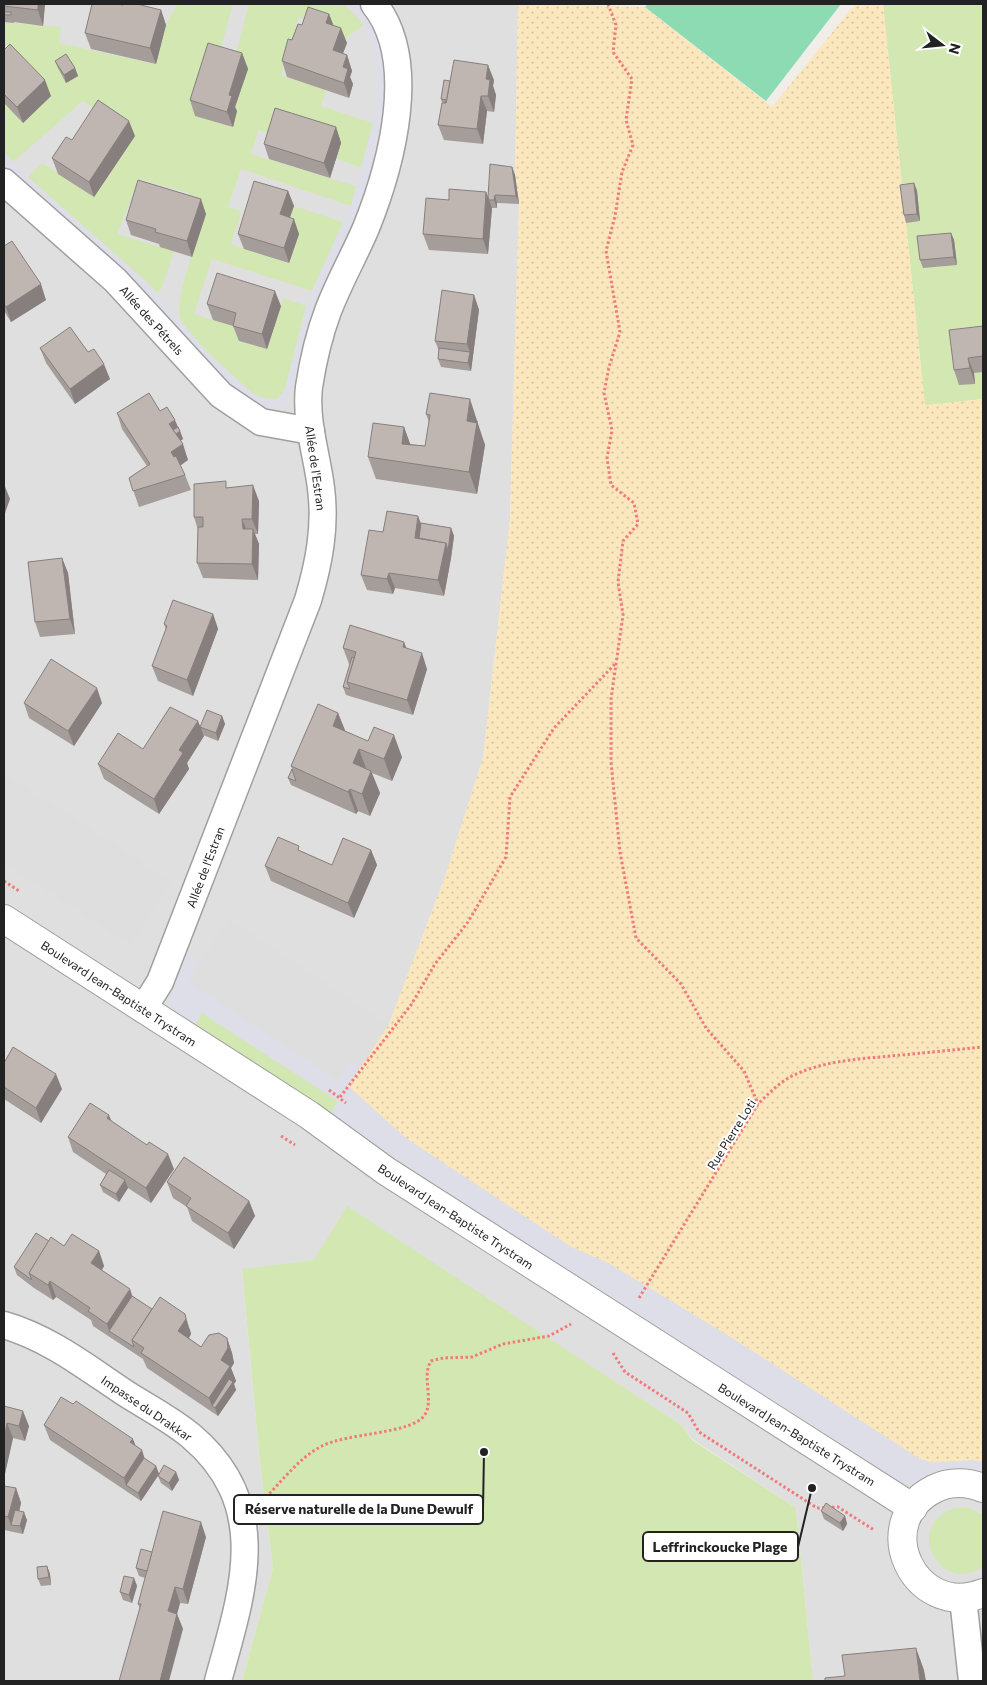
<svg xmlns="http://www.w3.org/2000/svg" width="987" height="1685" font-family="Commissioner,sans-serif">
	<defs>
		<pattern id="sand-dots" width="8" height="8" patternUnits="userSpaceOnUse" patternTransform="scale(1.25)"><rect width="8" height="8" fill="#fbe7bd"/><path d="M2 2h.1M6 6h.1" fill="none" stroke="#d7c6a2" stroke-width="1.8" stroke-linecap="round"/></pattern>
	</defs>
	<rect width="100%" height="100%" fill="#f1ede9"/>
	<polygon fill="#e0dfdf" points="4,4 518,4 515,175 519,202 510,520 483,758 445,877 389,1024 348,1086 920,1459 983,1462 983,1681 813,1681 796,1508 692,1439 683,1426 592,1367 314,1260 242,1270 260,1464 273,1568 242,1681 4,1681"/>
	<g fill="#d3e7b3">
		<path d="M177,4h56l-15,55 16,51 -1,-46 16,-60h94l9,7 12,14 -22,16 -29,-19 -14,-5 -18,58 45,15 -5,16 52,17 -11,45 -104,-38 -7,24 105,32 -5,20 -110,-37 -13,38 14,4 -11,33 13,5 41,-20 9,-23 49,16 -31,69 -100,-32 -18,55 19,6 68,-14 2,-8 23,8 -22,86 -7,7c-19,3 -32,-12 -45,-24 -11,-10 -48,-44 -52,-57 -6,-21 19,-81 26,-104l-21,-6 4,-15 -50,-14 -22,55 57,17 -12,36 -4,6 -130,-116 14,-14 52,34 10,-81 -21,-15 -70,61 -9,-10v-49l19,20 -19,-52v-49l57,5 -2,16 96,21 11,-39z"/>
		<polygon points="883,4 983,4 983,399 925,406"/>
		<polygon points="202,1013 338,1101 331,1113 195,1025"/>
		<polygon points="347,1206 683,1426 692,1440 796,1508 813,1681 242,1681 273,1568 260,1464 242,1269 314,1260"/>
		<path d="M955,1508h15l13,7v51c-40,32 -83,-40 -28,-58z"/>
	</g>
	<path fill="url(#sand-dots)" d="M518,4l127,3 127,100 83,-103h28l42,401 58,-6v1063c-21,-5 -48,5 -63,-3l-188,-121 -124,-75 -37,-16 -164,-108 -60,-53 42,-62 56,-147 38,-119 27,-238 9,-318 -4,-27z"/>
	<polygon fill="#8cdbb3" points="648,4 841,4 766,101 645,7"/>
	<g fill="#dedede">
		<polygon points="4,774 171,881 130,944 4,863"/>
		<polygon points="230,918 389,1024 361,1067 351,1060 337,1080 188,981"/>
	</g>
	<g fill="#dddee7">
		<polygon points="343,4 354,4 361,11 377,35 384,69 384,96 379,131 362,200 312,315 293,392 285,404 279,407 267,408 245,397 217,373 152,300 121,267 10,170 4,164 4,152 28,177 147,282 207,352 249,390 258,397 277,399 284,392 312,291 351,206 373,123 377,83 376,55 372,42 361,20"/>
		<polygon points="185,952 200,962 188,981 337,1080 351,1060 361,1067 348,1086 407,1139 571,1247 608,1263 732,1338 920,1459 932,1463 972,1460 983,1462 983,1472 960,1468 941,1472 918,1482 907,1484 893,1479 430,1182 331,1113 338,1101 202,1013 195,1025 174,1012 169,1005 169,998"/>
	</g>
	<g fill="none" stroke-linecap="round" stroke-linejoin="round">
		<defs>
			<g id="minor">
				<polyline points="4,182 115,280 221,395 261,422 311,431"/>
				<path d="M143,1009l17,-27 19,-49 129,-333c11,-37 18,-73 13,-112 -4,-33 -16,-67 -12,-101 4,-26 10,-52 19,-76 11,-29 26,-55 38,-83 25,-62 54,-167 8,-224"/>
				<path d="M4,1325c45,13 82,42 121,68 22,14 47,27 66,43 83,70 51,157 27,245"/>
				<polyline points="963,1598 972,1681"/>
			</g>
			<g id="tertiary">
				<polyline points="4,919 309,1115 386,1171 913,1508"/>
				<path d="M983,1488c-15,-6 -33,-7 -49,1 -65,33 -20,131 49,104"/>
			</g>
		</defs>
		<use href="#minor" stroke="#9f9f9f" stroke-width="29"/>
		<use href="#tertiary" stroke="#9f9f9f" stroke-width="30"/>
		<g stroke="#f2797c" stroke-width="3" stroke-dasharray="2.5 2.5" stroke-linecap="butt">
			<polyline points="608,4 616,25 613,52 632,79 626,120 633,145 622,172 615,216 606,251 620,332 609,367 604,393 612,430 607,458 611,485 634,503 638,524 623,541 618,582 623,615 611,699 611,762 620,852 636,938 681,984 706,1028 744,1071 758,1104"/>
			<polyline points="4,881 19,891"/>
			<polyline points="329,1090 346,1103"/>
			<polyline points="340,1097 411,1005 435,964 468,922 506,857 510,797 554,728 616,663"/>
			<polyline points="281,1136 295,1145"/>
			<path d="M639,1298l119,-194c10,-10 20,-20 32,-27 31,-16 68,-18 101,-21 31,-3 62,-6 92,-9"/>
			<polyline points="613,1353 625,1372 688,1413 699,1432 817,1508 838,1507 874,1530"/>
			<path d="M266,1497c17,-17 34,-40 56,-51 25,-13 88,-12 102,-30 11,-15 -3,-39 7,-55l12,-3 29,-1 31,-13 46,-8 22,-12"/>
		</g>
		<use href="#minor" stroke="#fff" stroke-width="26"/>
		<use href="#tertiary" stroke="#fff" stroke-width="28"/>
	</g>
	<g fill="#a49d99">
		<polygon points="4,4 45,4 43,26 14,22 14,23 4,22"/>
		<polygon points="123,5 161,10 166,25 156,64 91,49 85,33"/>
		<polygon points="329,14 333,25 347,43 343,54 347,55 352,71 350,77 353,84 349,98 287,77 282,61 296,30 302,25"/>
		<polygon points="4,50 51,96 23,123 4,103"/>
		<polygon points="242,53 248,69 235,107 237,111 233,127 195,116 190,100"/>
		<polygon points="55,61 75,68 78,76 66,83 58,68"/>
		<polygon points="494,80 493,86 496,95 494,112 487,111 483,144 444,140 438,125 442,103 441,99 450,81"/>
		<polygon points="336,127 341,143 330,178 269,159 264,144"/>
		<polygon points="135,136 94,197 58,174 52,158"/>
		<polygon points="512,167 515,175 519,204 497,203 497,208 492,208 488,254 429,250 423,234 449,200 486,192 488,197"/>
		<polygon points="914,183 917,191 920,221 906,223 904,215"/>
		<polygon points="288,191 294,206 290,218 299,234 289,263 244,249 238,234"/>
		<polygon points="206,214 192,257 160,247 159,244 131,235 126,220"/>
		<polygon points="951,233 954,240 957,265 923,268 920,260"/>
		<polygon points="4,246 46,300 11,322 4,311"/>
		<polygon points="474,295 479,310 471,371 441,367 438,359 439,351 435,341"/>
		<polygon points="207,304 281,306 267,349 239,341 233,326 213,320"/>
		<polygon points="983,326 983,372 974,373 975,384 959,385 954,370"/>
		<polygon points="40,348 88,352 110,379 75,404 46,363"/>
		<polygon points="160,411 178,427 180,431 183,439 180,441 188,460 180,465 185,475 191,490 139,507 129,478 147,466 122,429 117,413"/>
		<polygon points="426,414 478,421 477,424 485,445 477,494 376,479 368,457 404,427 410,444 425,446 429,422"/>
		<polygon points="228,487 259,501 258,534 255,534 259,544 258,580 203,578 197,563 198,530 194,517"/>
		<polygon points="421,523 451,528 454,536 451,558 444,596 395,588 393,594 367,590 361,575 383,532"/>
		<polygon points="62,558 68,573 75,634 40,637 35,622"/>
		<polygon points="213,614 218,629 193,696 158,681 152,666 166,630 164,624"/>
		<polygon points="343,648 407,649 427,669 413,715 346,695 343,687 350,664 349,664"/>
		<polygon points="24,703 102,703 74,746 29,718"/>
		<polygon points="338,713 345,731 402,757 392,781 372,773 380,793 370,816 358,811 356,814 291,785 288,778 292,769 291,766"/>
		<polygon points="222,716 225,724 218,741 203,735 204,736 187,763 189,769 159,814 104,779 98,764 143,749 198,721 200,727"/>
		<polygon points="371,850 377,865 354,918 271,881 265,866 301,851 332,865"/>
		<polygon points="4,1063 62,1089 41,1123 4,1099"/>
		<polygon points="112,1122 174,1169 151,1203 128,1188 119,1202 103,1192 100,1185 106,1174 73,1152 68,1137"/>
		<polygon points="167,1182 249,1201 255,1216 234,1249 192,1221 187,1207 173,1198"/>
		<polygon points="49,1241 64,1246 99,1251 104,1266 102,1270 132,1296 152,1309 190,1329 191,1334 189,1338 201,1347 227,1338 232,1353 234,1363 231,1368 236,1381 234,1384 236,1390 218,1416 147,1368 143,1359 93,1326 91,1320 56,1297 53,1300 34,1288 17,1275 14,1267"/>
		<polygon points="73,1404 136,1446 144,1458 156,1466 159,1474 176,1472 179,1480 172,1491 161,1483 158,1476 141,1501 50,1440 44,1425"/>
		<polygon points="4,1406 29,1426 25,1441 13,1438 4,1478"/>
		<polygon points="4,1486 16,1488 21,1503 19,1511 27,1520 23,1534 4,1530"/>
		<polygon points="821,1511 845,1516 847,1524 843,1531 824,1519"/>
		<polygon points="206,1537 188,1604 180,1603 177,1614 183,1629 140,1609 138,1604 145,1578 139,1576 136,1568 152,1552"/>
		<polygon points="47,1566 50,1574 51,1585 41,1586 38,1579"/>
		<polygon points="134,1578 137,1586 132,1603 123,1600 120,1592"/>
	</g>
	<g fill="#867f7d">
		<polygon points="38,4 45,4 43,26 38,10"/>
		<polygon points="161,10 166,25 156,64 150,48"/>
		<polygon points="329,14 335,29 326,23"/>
		<polygon points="341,28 347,43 338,65 333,50"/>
		<polygon points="242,53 248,69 235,107 237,111 233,127 227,112 229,95"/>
		<polygon points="347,55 352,71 350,77 353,84 349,98 344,83 343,67"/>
		<polygon points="488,65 494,80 493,86 496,95 494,112 488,96 486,79"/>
		<polygon points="75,68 78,76 66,83 64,75"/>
		<polygon points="45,80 51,96 23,123 17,107"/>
		<polygon points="481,96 487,111 483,144 477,129"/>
		<polygon points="129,121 135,136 94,197 89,182"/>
		<polygon points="336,127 341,143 330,178 324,163"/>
		<polygon points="512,167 515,175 519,204 516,196"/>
		<polygon points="914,183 917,191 920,221 917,214"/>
		<polygon points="288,191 294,206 285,229 280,214"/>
		<polygon points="486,192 492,208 488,254 483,239"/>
		<polygon points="495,195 497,203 497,208 494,200"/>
		<polygon points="201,199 206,214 192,257 187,241"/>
		<polygon points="294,219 299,234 289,263 284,248"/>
		<polygon points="951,233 954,240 957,265 954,257"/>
		<polygon points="41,284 46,300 11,322 6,307"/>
		<polygon points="275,291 281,306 267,349 262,334"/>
		<polygon points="474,295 479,310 471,371 468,363 470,352 467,344"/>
		<polygon points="968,358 974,373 975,384 970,368"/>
		<polygon points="104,364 110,379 75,404 70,389"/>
		<polygon points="470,399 485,445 477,494 469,472 467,421"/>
		<polygon points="175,420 180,432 180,431 183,439 177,443 169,424"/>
		<polygon points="404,427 412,449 402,444"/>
		<polygon points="183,444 188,460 177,468 171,452"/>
		<polygon points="4,484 10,499 4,516"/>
		<polygon points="253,485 259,501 258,534 252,519"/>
		<polygon points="418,516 424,531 421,546 415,538"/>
		<polygon points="242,519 248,534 243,529"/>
		<polygon points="451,528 454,536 451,558 444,596 438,580 446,543"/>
		<polygon points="253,529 259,544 258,580 252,564"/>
		<polygon points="62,558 68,573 75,634 70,619"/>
		<polygon points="389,573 395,588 393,594 387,579"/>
		<polygon points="213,614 218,629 193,696 187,680"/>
		<polygon points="404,642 410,657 403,647"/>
		<polygon points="422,653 427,669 413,715 407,700"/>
		<polygon points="97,688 102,703 74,746 68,731"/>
		<polygon points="338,713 347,735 333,726"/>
		<polygon points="222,716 225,724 218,741 216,733"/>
		<polygon points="198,721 204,736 187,763 189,769 159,814 154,799 179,750"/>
		<polygon points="394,735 402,757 392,781 384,759"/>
		<polygon points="359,749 367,771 353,763"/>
		<polygon points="371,771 380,793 370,816 362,794"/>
		<polygon points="350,789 358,811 356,814 348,792"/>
		<polygon points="371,850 377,865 354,918 348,903"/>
		<polygon points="56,1074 62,1089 41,1123 36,1108"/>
		<polygon points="109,1115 115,1130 107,1118"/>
		<polygon points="168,1154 174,1169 151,1203 146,1188"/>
		<polygon points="125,1180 128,1188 119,1202 116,1194"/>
		<polygon points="249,1201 255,1216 234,1249 228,1233"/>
		<polygon points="99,1251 104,1266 97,1278 91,1263"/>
		<polygon points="50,1281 56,1297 53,1300 48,1285"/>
		<polygon points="130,1289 135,1304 109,1331 107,1324"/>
		<polygon points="185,1314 191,1334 184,1346 178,1331"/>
		<polygon points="227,1338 232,1353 234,1363 231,1368 236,1381 234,1384 236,1390 218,1416 215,1408 212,1406 209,1398"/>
		<polygon points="23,1411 29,1426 25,1441 19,1426"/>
		<polygon points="7,1423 13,1438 4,1478 4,1439"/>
		<polygon points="133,1439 139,1454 130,1442"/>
		<polygon points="142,1450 147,1466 126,1485 124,1478"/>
		<polygon points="156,1466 159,1474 141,1501 138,1493"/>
		<polygon points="176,1472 179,1480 172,1491 169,1483"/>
		<polygon points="16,1488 21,1503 16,1526 11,1525 8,1517"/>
		<polygon points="24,1512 27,1520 23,1534 20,1526"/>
		<polygon points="845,1516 847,1524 843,1531 840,1523"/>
		<polygon points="201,1522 206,1537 188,1604 183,1589"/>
		<polygon points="47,1566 50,1574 51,1585 49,1577"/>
		<polygon points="134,1578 137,1586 132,1603 129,1595"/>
		<polygon points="175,1587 180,1603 177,1614 183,1629 169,1681 160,1681 168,1611"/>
		<polygon points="916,1648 924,1670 926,1681 920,1681"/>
	</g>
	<g fill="#bfb6b2" stroke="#867f7d">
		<polygon points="4,4 38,4 38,10 4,6"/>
		<polygon points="92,4 118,4 123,5 123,4 137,4 161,10 150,48 85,33"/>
		<polygon points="308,7 329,14 326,23 341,28 333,50 347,55 343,67 348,69 344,83 282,61 288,39 292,40 298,24 302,25"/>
		<rect x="4" y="12" width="7" height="3"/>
		<polygon points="208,43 242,53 229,95 232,96 227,112 190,100"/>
		<polygon points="10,44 45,80 17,107 4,94 4,50"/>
		<polygon points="66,54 75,68 64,75 55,61"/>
		<polygon points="454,60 488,65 486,79 490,80 488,96 481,96 477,129 438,125 442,103 446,103"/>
		<polygon points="444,80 450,81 446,103 446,100 441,99"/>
		<polygon points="98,100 129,121 89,182 52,158 66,137 72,140"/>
		<polygon points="275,108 336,127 324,163 264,144"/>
		<polygon points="490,164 512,167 516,196 495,195 494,200 489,200 488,197"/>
		<polygon points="138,180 201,199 187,241 155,232 156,229 126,220"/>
		<polygon points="254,181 288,191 280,214 294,219 284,248 238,234"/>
		<polygon points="914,183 917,214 904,215 900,185"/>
		<polygon points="449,189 486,192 483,239 423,234 426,198 449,200"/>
		<polygon points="951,233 954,257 920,260 917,236"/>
		<polygon points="12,241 41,284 6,307 4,304 4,246"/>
		<polygon points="217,273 275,291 262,334 233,326 236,313 207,304"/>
		<polygon points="442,290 474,295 467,344 435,341"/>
		<polygon points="983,326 983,356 968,358 970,368 954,370 949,330"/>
		<polygon points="70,327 88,352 94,349 104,364 70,389 40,348"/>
		<polygon points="439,348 470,352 468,363 438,359"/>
		<polygon points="149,393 160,411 167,407 175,420 169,424 183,444 171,452 174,457 176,456 185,475 133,491 129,478 150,464 117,413"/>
		<polygon points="430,393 470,399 467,421 477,423 469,472 368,457 373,423 404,427 402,444 425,446 430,415 426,414"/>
		<polygon points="178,427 180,431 176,434 173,430"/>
		<polygon points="226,481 226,488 253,485 252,519 242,519 243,529 253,529 252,564 197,563 198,527 203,527 203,517 194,517 194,484"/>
		<polygon points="387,511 418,516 415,538 446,543 438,580 389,573 387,579 361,575 369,530 383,532"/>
		<polygon points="421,523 451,528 448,551 446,543 419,538"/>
		<polygon points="62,558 70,619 35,622 28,562"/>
		<polygon points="173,600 213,614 187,680 152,666 167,626 164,624"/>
		<polygon points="350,625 404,642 403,647 422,653 407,700 347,682 356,652 343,648"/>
		<polygon points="352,657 354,658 347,682 350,689 343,687"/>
		<polygon points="51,659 97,688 68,731 24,703"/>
		<polygon points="318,704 338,713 333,726 368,741 374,727 394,735 384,759 359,749 353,763 371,771 362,794 350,789 348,792 291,766"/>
		<polygon points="170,707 198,721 179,750 183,753 154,799 98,764 118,733 143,749"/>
		<polygon points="207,710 222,716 216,733 200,727"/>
		<polygon points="292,769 296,781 288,778"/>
		<polygon points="278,837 299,846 298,850 332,865 343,838 371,850 348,903 265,866"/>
		<polygon points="13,1047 56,1074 36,1108 4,1087 4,1063"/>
		<polygon points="90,1103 109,1115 107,1118 147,1145 149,1142 168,1154 146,1188 68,1137"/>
		<polygon points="184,1157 249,1201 228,1233 186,1206 191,1198 167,1182"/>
		<polygon points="109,1170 125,1180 116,1194 100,1185"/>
		<polygon points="36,1233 49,1241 29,1273 32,1280 14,1267"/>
		<polygon points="72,1234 99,1251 91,1263 130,1289 107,1324 88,1311 90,1308 50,1281 48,1285 29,1273 51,1237 64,1246"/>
		<polygon points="132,1296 152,1309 132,1340 134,1347 109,1331"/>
		<polygon points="160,1297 185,1314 186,1319 178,1331 201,1347 209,1335 219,1333 227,1338 228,1348 221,1360 230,1366 209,1398 141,1353 144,1348 132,1340"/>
		<polygon points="229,1379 233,1382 215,1408 212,1406"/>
		<polygon points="61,1397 73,1404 76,1401 133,1439 130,1442 142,1450 124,1478 44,1425"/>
		<polygon points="4,1406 23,1411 19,1426 7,1423 4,1439"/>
		<polygon points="144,1458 156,1466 138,1493 126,1485"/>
		<polygon points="164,1465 176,1472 169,1483 158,1476"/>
		<polygon points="4,1486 16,1488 8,1517 4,1516"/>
		<polygon points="826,1503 845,1516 840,1523 821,1511"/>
		<polygon points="15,1510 24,1512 20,1526 11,1525"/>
		<polygon points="163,1511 201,1522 183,1589 175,1587 168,1611 177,1614 160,1681 119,1681 141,1604 138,1604"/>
		<polygon points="141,1549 152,1552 147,1571 136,1568"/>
		<polygon points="47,1566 49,1577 38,1579 37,1567"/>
		<polygon points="124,1576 134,1578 129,1595 120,1592"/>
		<polygon points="916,1648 920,1681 825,1681 825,1678 845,1676 842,1655"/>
	</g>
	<g text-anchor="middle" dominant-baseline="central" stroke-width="4" stroke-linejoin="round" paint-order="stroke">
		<g font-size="12" fill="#222" stroke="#fff">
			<text transform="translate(152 320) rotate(48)">Allée des Pétrels</text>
			<text transform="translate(316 468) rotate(82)">Allée de l'Estran</text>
			<text transform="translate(205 867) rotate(-69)">Allée de l'Estran</text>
			<text transform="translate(119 993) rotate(33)">Boulevard Jean-Baptiste Trystram</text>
			<text transform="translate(731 1134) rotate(-58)">Rue Pierre Loti</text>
			<text transform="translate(456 1216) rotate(33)">Boulevard Jean-Baptiste Trystram</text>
			<text transform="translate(147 1408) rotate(34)">Impasse du Drakkar</text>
			<text transform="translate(797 1434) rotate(32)">Boulevard Jean-Baptiste Trystram</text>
		</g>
	</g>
	<path fill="none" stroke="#222" stroke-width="2" d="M484 1452L483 1509M812 1488L798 1547"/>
	<g fill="#222" stroke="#fff" stroke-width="2">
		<circle cx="484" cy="1452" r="5"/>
		<circle cx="812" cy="1488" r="5"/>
	</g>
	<g fill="#fff" stroke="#222" stroke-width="2">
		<rect x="234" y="1495" width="249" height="29" rx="5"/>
		<rect x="643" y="1532" width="155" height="29" rx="5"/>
	</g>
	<g font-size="14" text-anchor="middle" font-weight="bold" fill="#222">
		<text x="359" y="1514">Réserve naturelle de la Dune Dewulf</text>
		<text x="720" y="1552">Leffrinckoucke Plage</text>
	</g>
	<rect width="987" height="1685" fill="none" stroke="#222222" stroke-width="10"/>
	<g transform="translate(942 45) rotate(106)" stroke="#ffffff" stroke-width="4" paint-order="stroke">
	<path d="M0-4L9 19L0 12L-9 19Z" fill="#222222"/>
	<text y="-8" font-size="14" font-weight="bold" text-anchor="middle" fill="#222222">N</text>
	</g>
</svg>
